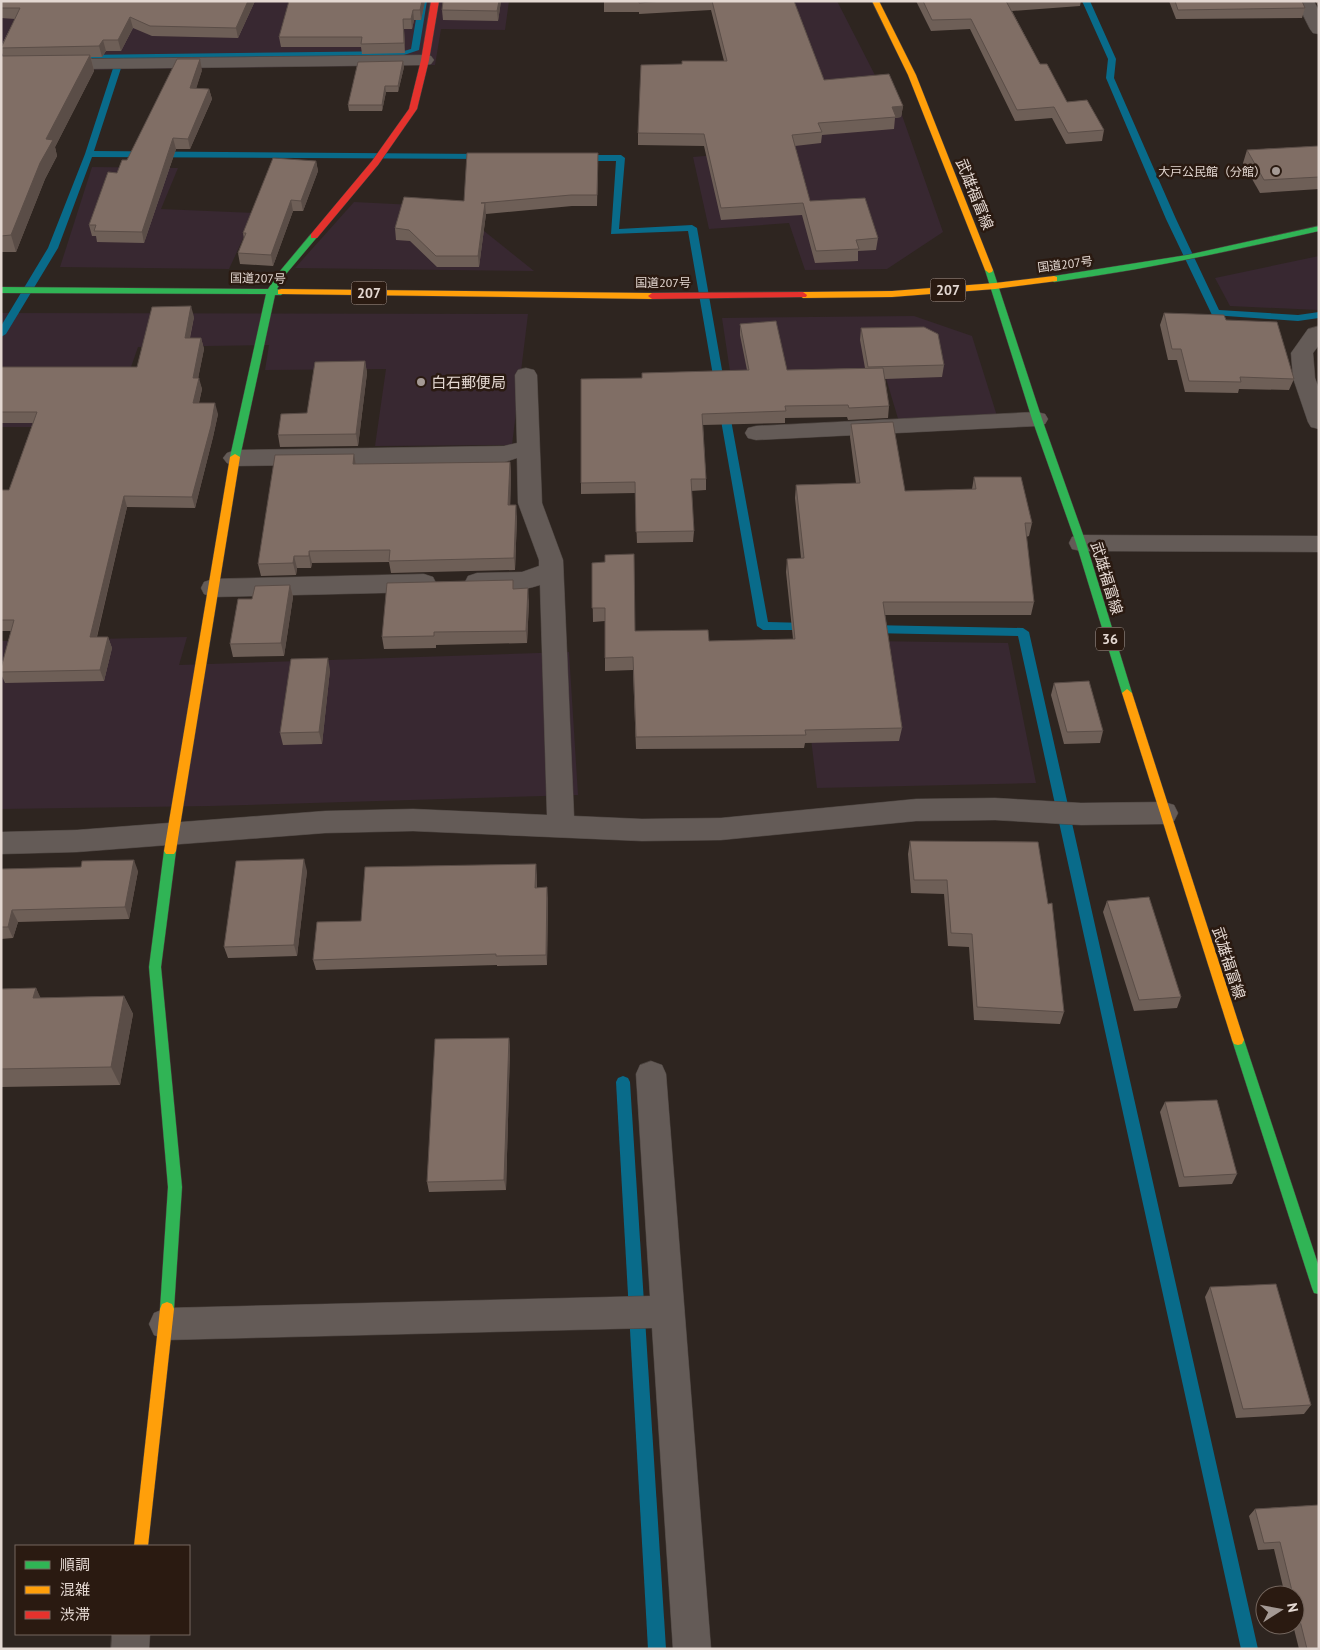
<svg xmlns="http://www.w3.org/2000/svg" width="1320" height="1650" font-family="'PT Sans','Noto Sans JP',sans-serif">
	<rect width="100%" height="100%" fill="#2e2520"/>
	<g fill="#382831">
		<polygon points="1,1 509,1 505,30 441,29 435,65 1,71"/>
		<polygon points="757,1 837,1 878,81 891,84 943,232 887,269 805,270 789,223 709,229 693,157 785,149"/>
		<polygon points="92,167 178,168 161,209 255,213 229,269 60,267"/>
		<polygon points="354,202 454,207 534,271 295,268"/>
		<polygon points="1319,256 1319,310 1230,306 1215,278"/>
		<polygon points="1,313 528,314 512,445 375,446 386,369 265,370 269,345 138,347 110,427 1,427"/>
		<polygon points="914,316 972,336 997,416 899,422 885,375 731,378 722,318"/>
		<polygon points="187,637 179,665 569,652 578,795 210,806 1,809 1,641"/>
		<polygon points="799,640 1008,643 1036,783 817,788"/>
	</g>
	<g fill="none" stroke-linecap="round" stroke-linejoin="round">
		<g fill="#096b8a" fill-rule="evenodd">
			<polygon points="419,1 427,1 419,50 404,55 124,59 94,151 484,154 488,157 487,159 92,157 58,248 6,334 1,337 1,326 48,248 85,154 116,59 82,59 78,57 79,55 404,51 411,49"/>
			<polygon points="1082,1 1090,1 1116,59 1114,78 1176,219 1219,310 1298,315 1319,312 1319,318 1298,321 1212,315 1166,219 1106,78 1108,59"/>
			<polygon points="621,155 625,158 619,229 692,225 697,228 725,387 724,389 720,390 715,387 688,231 611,234 616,161 581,161 577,158 581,155"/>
			<polygon points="724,406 729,409 768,622 807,623 811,624 813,627 811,630 763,630 757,626 719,409"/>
			<polygon points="870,625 1023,628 1029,632 1258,1649 1241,1649 1018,636 870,633 864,629"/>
			<polygon points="623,1076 628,1078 630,1082 666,1649 648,1649 616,1082 618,1078"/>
		</g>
		<defs>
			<g id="street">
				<polygon points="1296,1 1314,1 1319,11 1319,34 1313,33 1310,29"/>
				<polygon points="425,55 431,56 434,60 431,64 425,65 1,70 1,60"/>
				<polygon points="1319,326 1319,345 1313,353 1315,378 1319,389 1319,429 1311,427 1308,422 1293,378 1291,353 1308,329"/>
				<path d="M526,368l8,2 3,5 5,128 21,57 11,256 68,3 79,-1 195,-19 79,-1 86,5 83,-1 10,3 4,8 -4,8 -10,3 -83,1 -86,-5 -79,1 -195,19 -79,1 -229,-10 -88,2 -248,19 -76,2v-22l76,-2 248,-19 88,-2 134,6 -7,-230c-21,7 -51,9 -72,3l-3,-6 3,-6 9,-3 45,-1 17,-6v-6l-21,-57 -1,-45 -12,4 -270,4 -8,-3 -4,-5 4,-5 8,-3 269,-4 13,-3 -2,-68 3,-5z"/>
				<polygon points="1037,412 1045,414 1048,419 1045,424 1037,426 756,440 748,438 745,433 748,428 756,426"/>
				<polygon points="1081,535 1319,536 1319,552 1081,551 1072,549 1069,543 1072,537"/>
				<polygon points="424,574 433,577 436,583 433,589 424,592 213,597 204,594 201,588 204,582 213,579"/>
				<polygon points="651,1061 662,1065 666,1074 711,1649 673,1649 652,1328 166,1340 154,1335 149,1324 154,1313 166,1308 650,1296 636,1074 640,1065"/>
				<polygon points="112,1634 150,1634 149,1649 111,1649"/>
			</g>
			<g id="fast">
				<path d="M1319,226v5c-88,20 -176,39 -265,51l-4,-3 4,-3 133,-21z"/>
				<polygon points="311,234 317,234 318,236 286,274 277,289 285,292 281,295 275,295 240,457 235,460 230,457 266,294 1,293 1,287 268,289 280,271"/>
				<polygon points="989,267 993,270 1042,419 1086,543 1132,693 1131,696 1127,697 1122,693 1076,543 1032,419 985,270"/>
				<polygon points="170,846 174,848 176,851 161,967 182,1187 174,1309 172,1314 167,1316 162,1314 160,1309 168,1187 149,967 164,851 166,848"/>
				<polygon points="1238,1035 1242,1036 1244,1040 1319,1267 1319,1294 1314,1293 1312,1288 1232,1040 1234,1036"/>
			</g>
			<g id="slow">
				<polygon points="872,1 879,1 916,75 993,270 992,272 989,273 985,270 908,75"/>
				<polygon points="1054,276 1057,277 1057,281 995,289 892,297 803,298 799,295 803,292 892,291 995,283"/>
				<polygon points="281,289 652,293 656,296 652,299 278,294 278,290"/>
				<polygon points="235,454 240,457 176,851 174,854 166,854 164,851 230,457"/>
				<polygon points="1127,689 1132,693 1244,1040 1242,1044 1238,1045 1234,1044 1232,1040 1122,693"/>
				<polygon points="167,1302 172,1304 174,1309 148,1546 134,1546 160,1309 162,1304"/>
			</g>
			<g id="jam">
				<polygon points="431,1 439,1 429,60 417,109 378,165 317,238 311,238 311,234 372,161 409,109 421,60"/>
				<polygon points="803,292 807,295 806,297 652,299 648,296 652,293"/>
			</g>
		</defs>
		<use href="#street" stroke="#4b433f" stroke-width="1"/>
		<use href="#fast" stroke="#4b433f" stroke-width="1"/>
		<use href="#slow" stroke="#4b433f" stroke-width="1"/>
		<use href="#jam" stroke="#4b433f" stroke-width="1"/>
		<use href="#street" fill="#645b57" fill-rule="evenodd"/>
		<use href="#fast" fill="#30b455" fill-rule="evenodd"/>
		<use href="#slow" fill="#ff9f0a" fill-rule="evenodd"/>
		<use href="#jam" fill="#e5322d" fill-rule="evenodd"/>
	</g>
	<g fill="#6e5f57">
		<polygon points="1,1 255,1 238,38 152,36 133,28 121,51 106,51 102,57 91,57 94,71 55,147 57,156 45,179 16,252 1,252 1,56 3,56 1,50 1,46 15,19 1,18"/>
		<polygon points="425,1 421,20 414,20 412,29 404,29 405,53 362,54 361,47 281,47 279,37"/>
		<polygon points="443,1 501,1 498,21 443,20 442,10"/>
		<polygon points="604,1 794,1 824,80 903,106 901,117 895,118 894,129 822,135 821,143 795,146 810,201 878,238 876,250 858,251 858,261 815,263 802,215 721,220 704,146 638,145 638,133 682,64 724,61 711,10 639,14 639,12 604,12"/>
		<polygon points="916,1 1081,1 1080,6 1012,11 1040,64 1067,102 1104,130 1102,141 1066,144 1052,118 1015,121 970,29 931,31"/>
		<polygon points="1169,1 1302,1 1305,8 1302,18 1176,19"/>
		<polygon points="1315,1 1319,1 1319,7"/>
		<polygon points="403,61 404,67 398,92 386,92 382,111 349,111 348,105"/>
		<polygon points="202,70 196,88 209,89 212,99 190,149 176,149 144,243 97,242 96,236 92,236 89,225 117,173"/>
		<polygon points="1319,146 1319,189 1260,193 1243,163 1247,150"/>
		<polygon points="316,161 318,171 303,211 293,211 273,266 240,264 238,253 244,239 243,233"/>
		<polygon points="598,164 597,206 572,206 486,214 479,267 437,267 410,241 396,240 395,228 464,201"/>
		<polygon points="1164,313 1226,320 1294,379 1289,390 1239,389 1238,393 1185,392 1177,360 1168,360 1160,325"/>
		<polygon points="194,317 190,338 201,338 204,349 198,378 202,389 199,403 218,414 213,437 195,508 127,507 97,637 108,637 112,648 104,681 5,683 1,674 1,668 11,631 1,631 1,490 9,490 33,423 1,423 1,367 137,367"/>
		<polygon points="740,324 787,370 865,368 860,340 861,328 944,365 942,377 885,379 889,406 888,418 848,420 847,417 785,418 785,423 703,425 706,479 706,490 691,491 694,531 693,542 637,543 635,493 581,494 581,483 642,378 747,370 740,335"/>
		<polygon points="365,361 367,373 358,446 280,447 278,435 307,413"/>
		<polygon points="851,424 905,491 972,489 974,477 1032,523 1029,536 1026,537 1034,602 1031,615 885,615 902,728 899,741 805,743 804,748 636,749 633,670 605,671 605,621 593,622 592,563 635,631 709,641 793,639 786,572 787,559 801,558 795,498 796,485 856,483 850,437"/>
		<polygon points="510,462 511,474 510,505 517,517 515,570 391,573 389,562 312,563 311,568 297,568 296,575 261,576 258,564 356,464"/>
		<polygon points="513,580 514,589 529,601 527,643 436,645 436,648 384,649 382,637"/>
		<polygon points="290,585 293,597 284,656 233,657 230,644 252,599"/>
		<polygon points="330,670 322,744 283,745 280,733"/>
		<polygon points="1054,683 1103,731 1100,743 1064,744 1051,695"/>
		<polygon points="910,841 1038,842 1064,1012 1060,1024 974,1020 969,947 948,946 944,894 911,893 908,854"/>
		<polygon points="1,869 138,871 129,919 18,922 13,938 1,939"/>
		<polygon points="307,871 297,956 228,958 224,947"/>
		<polygon points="537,875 537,888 548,898 547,965 497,966 497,965 316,970 313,960 361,921"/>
		<polygon points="1107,901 1181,997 1177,1008 1134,1011 1103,912"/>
		<polygon points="36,988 40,998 124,996 133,1014 120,1085 1,1087 1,989"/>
		<polygon points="509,1038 510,1049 506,1190 429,1192 427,1182"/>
		<polygon points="1165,1102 1237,1174 1232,1184 1179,1187 1160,1112"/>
		<polygon points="1210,1287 1311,1405 1304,1414 1236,1418 1205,1297"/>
		<polygon points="1319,1505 1319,1649 1299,1649 1293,1625 1295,1625 1295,1595 1285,1595 1274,1549 1258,1550 1249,1516 1255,1509"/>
	</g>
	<g fill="#5a4d47">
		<polygon points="248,1 255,1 238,38 236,28"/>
		<polygon points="422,1 425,1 421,20 420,10"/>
		<polygon points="499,1 501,1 498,21 497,11"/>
		<polygon points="413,10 414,20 412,29 411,19"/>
		<polygon points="130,17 133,28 121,51 118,40"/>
		<polygon points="403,19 404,29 405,53 404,43"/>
		<polygon points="103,40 106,51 102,57 99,46"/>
		<polygon points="90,55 94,71 55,147 57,156 45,179 16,252 11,235 40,163 46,139"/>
		<polygon points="200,59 202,70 193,99 190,88"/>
		<polygon points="403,61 404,67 398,92 398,86"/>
		<polygon points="385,86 386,92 382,111 382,105"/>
		<polygon points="209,89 212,99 190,149 188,139"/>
		<polygon points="903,106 901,117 895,118 892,107"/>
		<polygon points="173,138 176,149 144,243 142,232"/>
		<polygon points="316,161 318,171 303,211 301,201"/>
		<polygon points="291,200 293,211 273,266 271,255"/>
		<polygon points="485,203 486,214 479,267 478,256"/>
		<polygon points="191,306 194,317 187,350 185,338"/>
		<polygon points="201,338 204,349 196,389 193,378"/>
		<polygon points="365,361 367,373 358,446 356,434"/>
		<polygon points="199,378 202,389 196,414 193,403"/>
		<polygon points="215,403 218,414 213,437 195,508 192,497"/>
		<polygon points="354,454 356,466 353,464"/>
		<polygon points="510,462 511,474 510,517 508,505"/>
		<polygon points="124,496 127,507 94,648 90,637"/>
		<polygon points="516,505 517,517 515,570 514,558"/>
		<polygon points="309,551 312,563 311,568 309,556"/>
		<polygon points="294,556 297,568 296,575 293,563"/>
		<polygon points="290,585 293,597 284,656 281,643"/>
		<polygon points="528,588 529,601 527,643 526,631"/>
		<polygon points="108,637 112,648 104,681 100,670"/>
		<polygon points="328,658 330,670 322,744 319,732"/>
		<polygon points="304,859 307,871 297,956 294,945"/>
		<polygon points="134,860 138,871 129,919 125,907"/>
		<polygon points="536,864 537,875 536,899 535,888"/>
		<polygon points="547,887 548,898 547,965 546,955"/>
		<polygon points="12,910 18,922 13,938 8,927"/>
		<polygon points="36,988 45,1007 33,998"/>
		<polygon points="124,996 133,1014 120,1085 111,1067"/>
		<polygon points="509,1038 510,1049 506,1190 504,1180"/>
	</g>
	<g fill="#806e65" stroke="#5a4d47">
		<polygon points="1,1 248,1 236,28 150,26 130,17 118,40 103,40 99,46 1,48 20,8 1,8"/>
		<polygon points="289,1 422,1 420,10 413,10 411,19 403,19 404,43 361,44 362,37 279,37"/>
		<polygon points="443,1 499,1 497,11 442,10"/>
		<polygon points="639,1 663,1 639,3"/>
		<polygon points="712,1 794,1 824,80 889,74 903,106 892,107 896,117 818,123 822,132 792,135 810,201 865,198 878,238 856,240 859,249 816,251 803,203 721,208 704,134 638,133 641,65 682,64 682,61 727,61"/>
		<polygon points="923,1 1006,1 1040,64 1047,64 1067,102 1087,100 1104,130 1068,133 1054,107 1017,110 971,19 932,20"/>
		<polygon points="1175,1 1302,1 1305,8 1178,10"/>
		<polygon points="90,55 46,139 53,140 40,163 11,235 1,236 1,56"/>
		<polygon points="177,59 200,59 190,88 209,89 188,139 173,138 142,232 94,231 96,225 89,225 108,172 117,173 122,160 127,160"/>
		<polygon points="403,61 398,86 385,86 382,105 348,105 358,62"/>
		<polygon points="1319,146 1319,177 1264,180 1247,150"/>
		<polygon points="467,153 598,153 597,195 571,195 481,203 485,203 478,256 436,256 409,230 395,228 404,197 464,201"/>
		<polygon points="273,158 316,161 301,201 291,200 271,255 238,253 246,233 243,233"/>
		<polygon points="191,306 185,338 201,338 193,378 199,378 193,403 215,403 211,426 192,497 124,496 90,637 108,637 100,670 1,672 1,668 14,620 1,620 1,490 9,490 37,412 1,412 1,367 137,367 152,307"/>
		<polygon points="1164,313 1224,315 1226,320 1277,322 1294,379 1240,377 1241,382 1189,381 1181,349 1172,349"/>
		<polygon points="776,321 787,370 883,368 889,406 849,408 848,405 785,406 786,411 702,414 706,479 691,479 694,531 636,532 635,482 581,483 581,379 642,378 642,373 749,370 740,324"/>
		<polygon points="924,327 938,334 944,365 868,367 861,328"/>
		<polygon points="365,361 356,434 278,435 281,414 307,413 315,362"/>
		<polygon points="893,422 905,491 976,489 974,477 1021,477 1032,523 1025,523 1034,602 883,602 902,728 805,730 806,735 636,737 633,657 605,658 605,608 592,608 592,563 605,562 605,555 634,554 635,631 708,630 709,641 795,639 787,559 804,558 796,485 860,483 851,424"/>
		<polygon points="354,454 353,464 510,462 508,505 516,505 514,558 389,561 390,550 309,551 309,556 294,556 293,563 258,564 275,455"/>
		<polygon points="513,580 513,589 528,588 526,631 434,632 434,636 382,637 387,583"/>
		<polygon points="290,585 281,643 230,644 238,599 252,599 255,586"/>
		<polygon points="328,658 319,732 280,733 291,659"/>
		<polygon points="1089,681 1103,731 1067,732 1054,683"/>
		<polygon points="910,841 1038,842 1048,904 1052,903 1064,1012 977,1007 972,934 951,933 947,880 914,880"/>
		<polygon points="304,859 294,945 224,947 236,861"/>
		<polygon points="134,860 125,907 12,910 8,927 1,927 1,869 81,867 82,861"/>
		<polygon points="536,864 535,888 547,887 546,955 496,956 496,954 313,960 317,922 361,921 365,867"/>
		<polygon points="1149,897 1181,997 1139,1000 1107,901"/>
		<polygon points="36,988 33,998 124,996 111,1067 1,1069 1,989"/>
		<polygon points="509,1038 504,1180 427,1182 435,1039"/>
		<polygon points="1217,1100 1237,1174 1184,1177 1165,1102"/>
		<polygon points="1276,1284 1311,1405 1243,1409 1210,1287"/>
		<polygon points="1319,1505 1319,1649 1307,1649 1295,1601 1295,1595 1293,1595 1280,1542 1264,1543 1255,1509"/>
	</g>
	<g fill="#a49994" stroke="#2a1a11" stroke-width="2">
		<circle cx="1276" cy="171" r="5"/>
		<circle cx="421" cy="382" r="5"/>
	</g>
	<g text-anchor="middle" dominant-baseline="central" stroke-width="5" stroke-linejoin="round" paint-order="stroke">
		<g font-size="12" fill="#e4d8d2" stroke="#2a1a11" text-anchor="end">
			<text x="1266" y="171">大戸公民館（分館）</text>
		</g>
		<g font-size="12" fill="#e4d8d2" stroke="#2a1a11">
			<text transform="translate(1065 264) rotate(-7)">国道207号</text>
			<text transform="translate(258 278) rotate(1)">国道207号</text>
			<text x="663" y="282">国道207号</text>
		</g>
		<g fill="#2a1a11" stroke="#ac9f98" stroke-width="1">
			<rect x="930.5" y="278.5" width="35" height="23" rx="4"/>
			<rect x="351.5" y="281.5" width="35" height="23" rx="4"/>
			<rect x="1096" y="627.5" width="28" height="23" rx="4"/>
		</g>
		<g font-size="14" font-weight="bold" fill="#e4d8d2">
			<text x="948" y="290">207</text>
			<text x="369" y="293">207</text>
			<text x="1110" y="639">36</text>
		</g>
		<g font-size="15" fill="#e4d8d2" stroke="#2a1a11">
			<text transform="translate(975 194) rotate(68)">武雄福富線</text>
			<text transform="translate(1107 578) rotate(73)">武雄福富線</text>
			<text transform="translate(1229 963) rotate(72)">武雄福富線</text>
		</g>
		<g font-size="15" fill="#e4d8d2" stroke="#2a1a11" text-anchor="start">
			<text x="431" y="382">白石郵便局</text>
		</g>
	</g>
	<rect width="1320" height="1650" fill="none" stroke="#e4d8d2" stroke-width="5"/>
	<rect x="15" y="1545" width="175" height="90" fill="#2a1a11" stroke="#74665e"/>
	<rect x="25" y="1561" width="25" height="8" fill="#30b455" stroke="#74665e"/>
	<text x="60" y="1570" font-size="15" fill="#e4d8d2">順調</text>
	<rect x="25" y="1586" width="25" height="8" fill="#ff9f0a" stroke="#74665e"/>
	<text x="60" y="1595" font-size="15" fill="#e4d8d2">混雑</text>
	<rect x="25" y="1611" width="25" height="8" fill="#e5322d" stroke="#74665e"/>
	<text x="60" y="1620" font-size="15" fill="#e4d8d2">渋滞</text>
	<g transform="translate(1280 1610) rotate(79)"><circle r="24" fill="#2a1a11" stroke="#74665e"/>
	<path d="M0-4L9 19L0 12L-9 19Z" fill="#a49994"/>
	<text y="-8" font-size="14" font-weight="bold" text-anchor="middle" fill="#e4d8d2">N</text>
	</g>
</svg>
